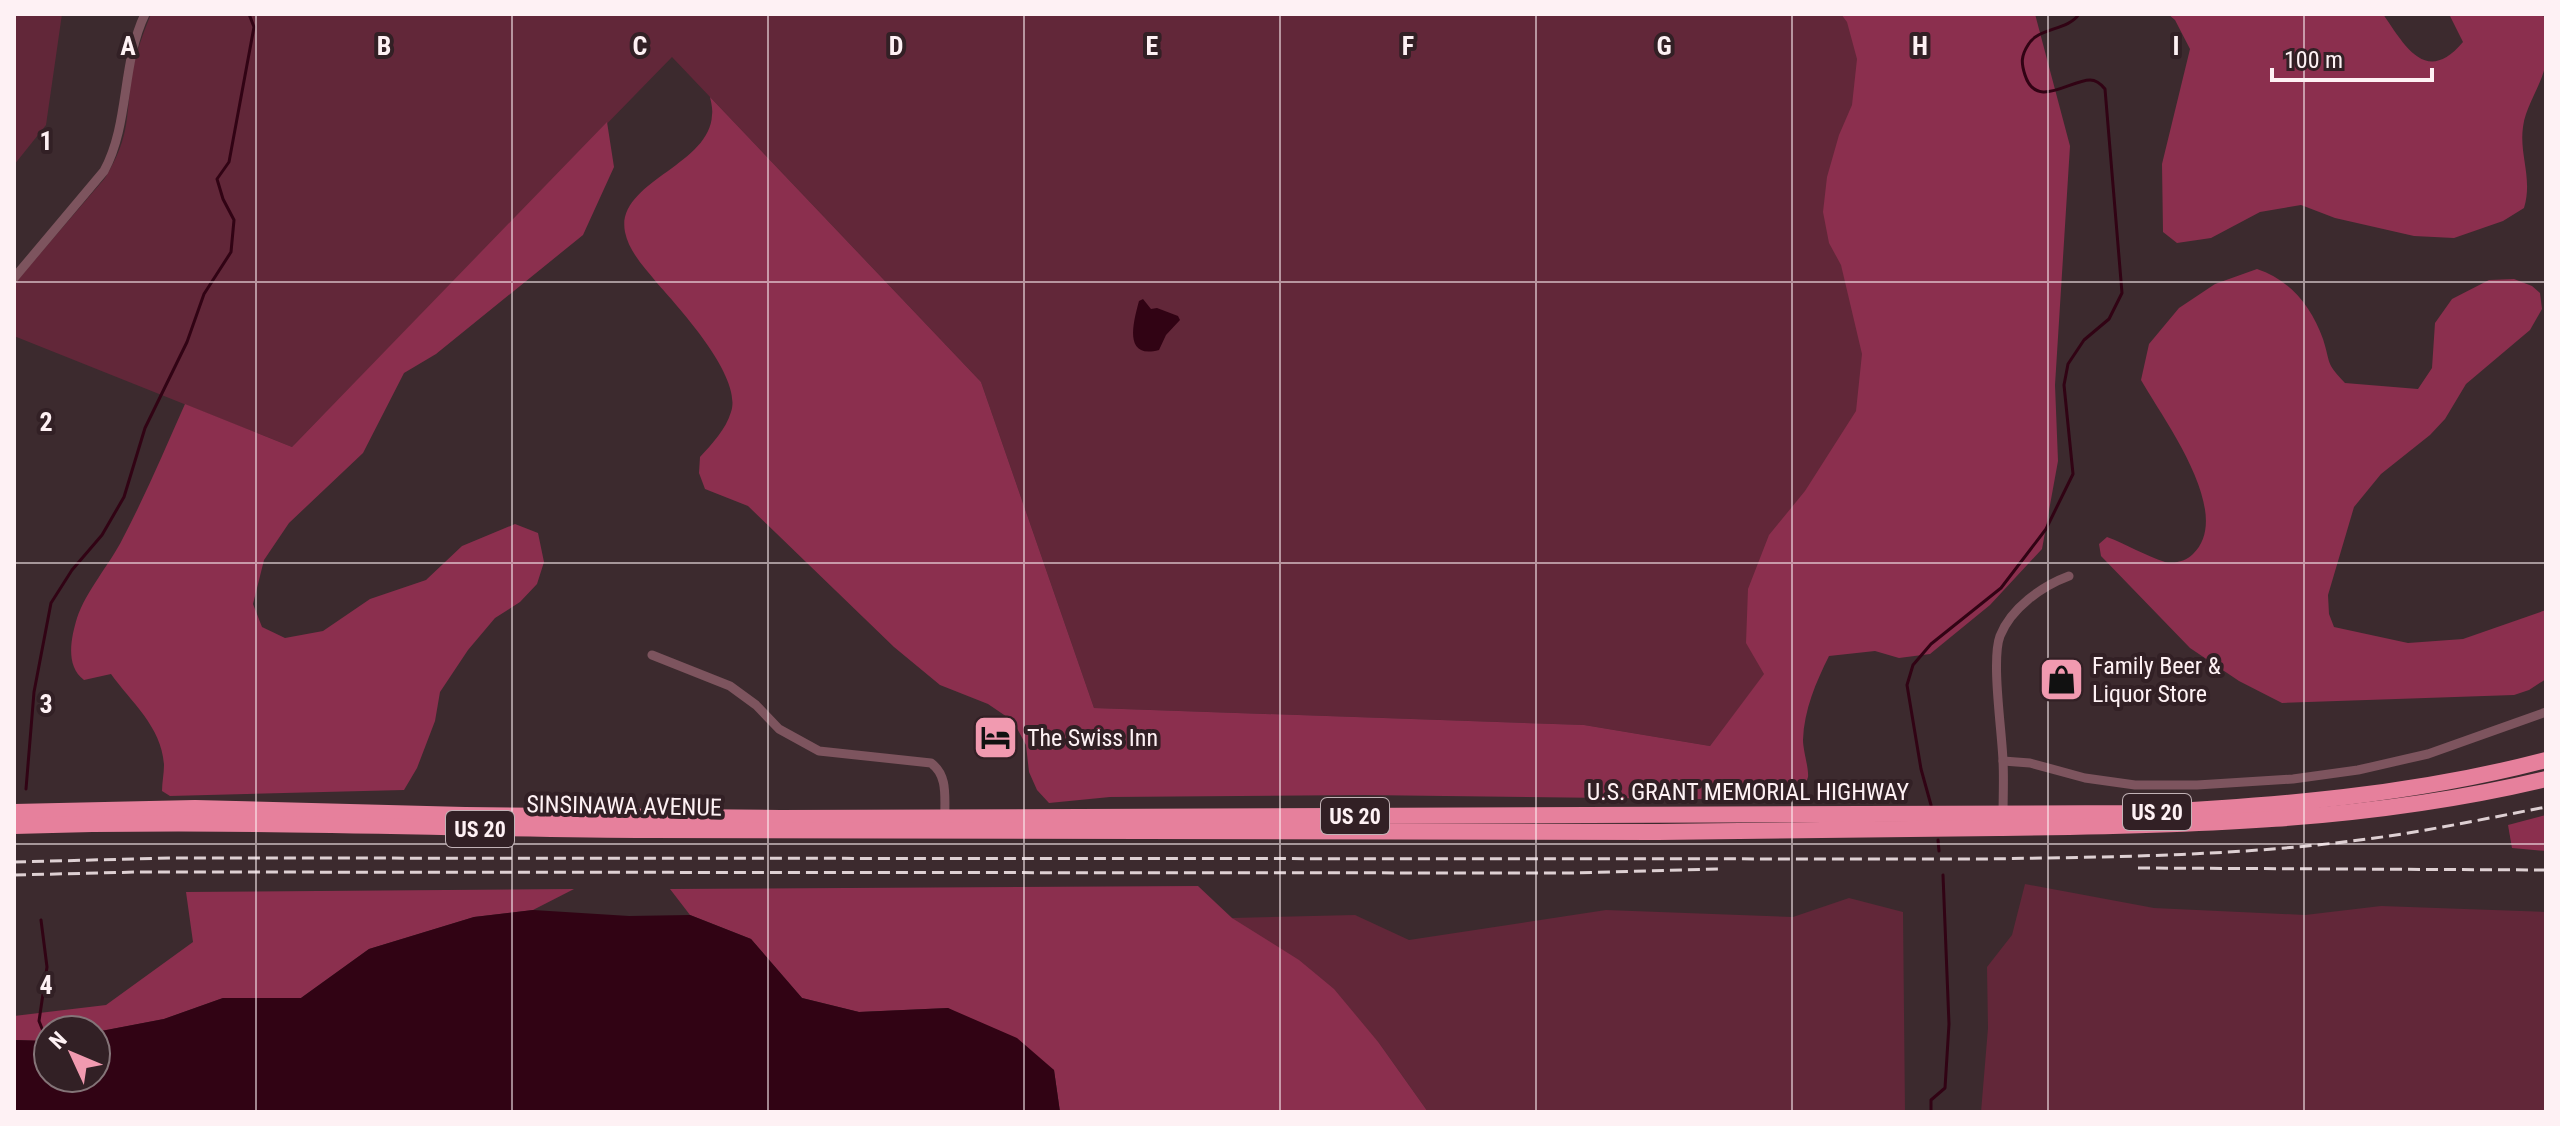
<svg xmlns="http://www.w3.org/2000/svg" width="2560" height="1126" font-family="'Roboto Condensed',sans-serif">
	<rect width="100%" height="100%" fill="#3c2a2e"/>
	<g fill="#622739">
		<polygon points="14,14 62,14 46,125 14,165"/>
		<path d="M151,14h1709l17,512 -167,220 -126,-21 -490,-17 -113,-326 -309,-325 -380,390 -278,-111v-52l91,-106c27,-44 20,-63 28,-110 4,-18 11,-37 18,-54z"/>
		<polygon points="2025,884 2154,908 2305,915 2381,906 2546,912 2546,1112 1981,1112 1988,1028 1987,967 2012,935"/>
		<polygon points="1849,898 1903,912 1905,1112 1428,1112 1379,1043 1232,918 1355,915 1409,940 1606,910 1793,917"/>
	</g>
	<g fill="#8b2f4e">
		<path d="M1841,14h194l35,132 -15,239 3,76 -16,88 -52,56 -60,49 -31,4 -24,-7 -46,5c-13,26 -25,54 -26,84 0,10 6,29 5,37 -2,10 -14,17 -21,23l-423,-5 -254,2 -61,6 -12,-13 -8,-18 -3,-27 -13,-24 -25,-17 -48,-19 -46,-38 -146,-141 -43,-17 -6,-16 1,-16c12,-13 26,-28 31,-45 12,-35 -52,-104 -74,-129 -12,-15 -28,-31 -32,-51 -10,-50 85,-66 87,-117 1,-6 -1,-13 -2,-18l271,285 113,326 490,17 126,21 54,-72 -18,-31 2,-54 21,-54 36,-44 51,-80 6,-57 -21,-89 -12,-22 -6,-31 4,-35 12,-42 13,-30 5,-46 -10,-37z"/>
		<path d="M2168,14h215c22,32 43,72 80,28l-14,-28h84l13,3c0,14 2,30 0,44 -3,23 -20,43 -23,66 -4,28 10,51 1,81l-21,13 -49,17 -40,-2 -79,-18 -34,-13 -41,7 -49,26 -34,5 -14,-11 -1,-68 28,-115 -15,-29z"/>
		<path d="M607,122l7,45 -31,68 -147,119 -32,19 -41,80 -74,70 -25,37 -11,44 9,23 23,11 38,-7 47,-32 56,-19 36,-34 53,-22 23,9 6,29 -7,22 -17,18 -25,16 -27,32 -28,42 -5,29 -18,47 -13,22 -234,6 -8,-5c0,-9 2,-17 2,-26 -2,-38 -33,-63 -53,-91l-27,6c-19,-14 -13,-42 -7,-62 9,-27 33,-54 46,-80 23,-44 42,-89 62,-134l107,43z"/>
		<path d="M2257,269c33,11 54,37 66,70 8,25 2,23 22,44l73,6 14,-21 3,-45 17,-24 37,-19 25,-1 18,7 8,7 2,16 -12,21 -64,54 -21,35 -15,16 -49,39 -27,33 -26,88 1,19 5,13 74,16 55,-4 83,-29v69l-17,11 -15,5 -232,8 -43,-22 -49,-33 -89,-92 -2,-12 8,-7c19,7 39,19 58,25 10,2 21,-1 28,-8 42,-40 -30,-135 -52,-174l8,-36 30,-36 36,-24z"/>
		<polygon points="2546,815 2546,851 2512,848 2508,825"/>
		<polygon points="1198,886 1232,918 1299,960 1334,989 1379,1043 1428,1112 1060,1112 1054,1070 948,1008 859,1012 802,998 751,939 690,915 670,889"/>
		<polygon points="574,889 533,910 474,917 369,949 301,998 223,998 164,1019 96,1032 48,1030 48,1041 14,1040 14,1016 106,1005 193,942 186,892"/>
	</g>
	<g fill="#310314">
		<path d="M1143,299l8,10 6,-1 21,8 2,4 -14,15 -7,15c-37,10 -25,-30 -20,-49z"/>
		<polygon points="533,910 629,916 690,915 751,939 802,998 859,1012 948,1008 1017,1038 1054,1070 1060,1112 14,1112 14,1040 48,1041 48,1078 96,1078 96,1032 164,1019 223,998 301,998 369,949 474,917"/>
	</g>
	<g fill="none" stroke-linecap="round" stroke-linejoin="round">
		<g stroke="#310314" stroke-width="3">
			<polyline points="26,789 34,692 51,603 72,570 102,535 124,497 145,428 187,342 204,294 231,252 234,220 223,199 217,179 229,162 254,27 249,14"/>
			<path d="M1931,805l-10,-36 -14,-84 6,-20 18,-21 70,-56 45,-59 27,-55 -9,-89 4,-21 16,-24 25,-21 13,-26 -17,-204c-4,-5 -8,-9 -15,-9 -20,0 -54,30 -65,-5 -4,-12 -4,-19 3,-30 10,-18 40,-14 51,-31"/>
			<polyline points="1938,840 1939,851"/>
			<polyline points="41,920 47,967 39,1021 47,1041"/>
			<polyline points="1931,1112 1931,1100 1945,1088 1949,1024 1943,875"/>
		</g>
		<g stroke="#7d545e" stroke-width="9">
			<path d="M14,278l90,-107c26,-48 17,-107 41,-157"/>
			<path d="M652,655l78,31 26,19 23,24 40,22 112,12c18,13 13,36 14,56"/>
			<polyline points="2003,761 2030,763 2085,778 2135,785 2197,785 2293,779 2358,770 2428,754 2546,712"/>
			<path d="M2003,817c0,-19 1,-38 0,-56 -1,-30 -12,-101 -3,-125 11,-28 42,-50 69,-60"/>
		</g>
		<g stroke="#e6809c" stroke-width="16">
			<path d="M14,812l181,-4 270,7 315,3 1360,-5c136,-7 273,-18 406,-53"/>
			<path d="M14,826c212,-7 425,3 637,4 335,3 671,2 1007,2 114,-1 229,-3 344,-4 182,-2 365,-6 544,-49"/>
		</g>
		<g stroke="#ded0d3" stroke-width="3" stroke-dasharray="12 6" stroke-linecap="butt">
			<path d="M14,862l158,-4 1808,1c136,-2 274,-3 409,-23 53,-8 105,-19 157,-29"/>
			<polyline points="2138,868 2546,870"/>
			<polyline points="14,875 138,872 1571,873 1718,869"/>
		</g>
	</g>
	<path fill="none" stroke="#fef1f4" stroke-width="2" stroke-opacity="0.55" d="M256,14v1098M512,14v1098M768,14v1098M1024,14v1098M1280,14v1098M1536,14v1098M1792,14v1098M2048,14v1098M2304,14v1098M14,282h2532M14,563h2532M14,844h2532"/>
	<defs>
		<symbol id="shop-square" viewBox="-11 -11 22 22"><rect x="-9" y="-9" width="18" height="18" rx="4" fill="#f19ab0" stroke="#322025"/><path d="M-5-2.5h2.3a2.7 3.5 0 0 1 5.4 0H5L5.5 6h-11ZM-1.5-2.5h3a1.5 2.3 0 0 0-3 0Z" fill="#111"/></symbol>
		<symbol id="hotel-square" viewBox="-11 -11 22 22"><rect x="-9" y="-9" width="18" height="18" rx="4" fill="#f19ab0" stroke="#322025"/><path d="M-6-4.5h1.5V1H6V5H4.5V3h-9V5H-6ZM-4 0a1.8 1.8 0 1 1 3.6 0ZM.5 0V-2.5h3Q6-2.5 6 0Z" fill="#111"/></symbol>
	</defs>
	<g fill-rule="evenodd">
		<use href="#shop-square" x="2036" y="654" width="51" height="51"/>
		<use href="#hotel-square" x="970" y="712" width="51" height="51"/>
	</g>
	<g text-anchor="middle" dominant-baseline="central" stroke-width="8" stroke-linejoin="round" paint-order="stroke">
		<g fill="#322025" stroke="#c1b2b6" stroke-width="2">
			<rect x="2123" y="794" width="68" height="36" rx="6"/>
			<rect x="1321" y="798" width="68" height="36" rx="6"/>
			<rect x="446" y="811" width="68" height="36" rx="6"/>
		</g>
		<g font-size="22" font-weight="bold" fill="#fef1f4">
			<text x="2157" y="812">US 20</text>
			<text x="1355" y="816">US 20</text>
			<text x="480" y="829">US 20</text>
		</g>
		<g font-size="24" fill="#fef1f4" stroke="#322025" text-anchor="start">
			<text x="2092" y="666">Family Beer &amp;<tspan x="2092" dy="28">Liquor Store</tspan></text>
			<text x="1027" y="738">The Swiss Inn</text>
		</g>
		<g font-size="24" fill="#fef1f4" stroke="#322025">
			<text x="1748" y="792">U.S. GRANT MEMORIAL HIGHWAY</text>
			<text transform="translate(624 806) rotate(1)">SINSINAWA AVENUE</text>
		</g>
	</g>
	<g font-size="26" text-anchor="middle" font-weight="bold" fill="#fef1f4" stroke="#322025" stroke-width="8" stroke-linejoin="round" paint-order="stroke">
		<text x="128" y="55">A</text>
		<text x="384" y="55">B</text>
		<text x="640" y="55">C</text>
		<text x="896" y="55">D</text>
		<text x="1152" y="55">E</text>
		<text x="1408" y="55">F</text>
		<text x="1664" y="55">G</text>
		<text x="1920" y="55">H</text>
		<text x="2176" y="55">I</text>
		<text x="46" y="150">1</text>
		<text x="46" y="431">2</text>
		<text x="46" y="713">3</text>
		<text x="46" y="994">4</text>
	</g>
	<rect width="2560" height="1126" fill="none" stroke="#fef1f4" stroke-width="32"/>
	<g transform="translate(72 1054) rotate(314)"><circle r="38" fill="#322025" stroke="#847478" stroke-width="2"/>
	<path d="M0-6L14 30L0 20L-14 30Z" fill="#f19ab0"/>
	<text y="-12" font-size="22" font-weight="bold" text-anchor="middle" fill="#fef1f4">N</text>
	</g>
	<path d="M2272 68v12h160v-12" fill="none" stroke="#fef1f4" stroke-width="4"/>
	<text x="2284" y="68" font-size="24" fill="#fef1f4" stroke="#322025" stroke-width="6" paint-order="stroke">100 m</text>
</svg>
